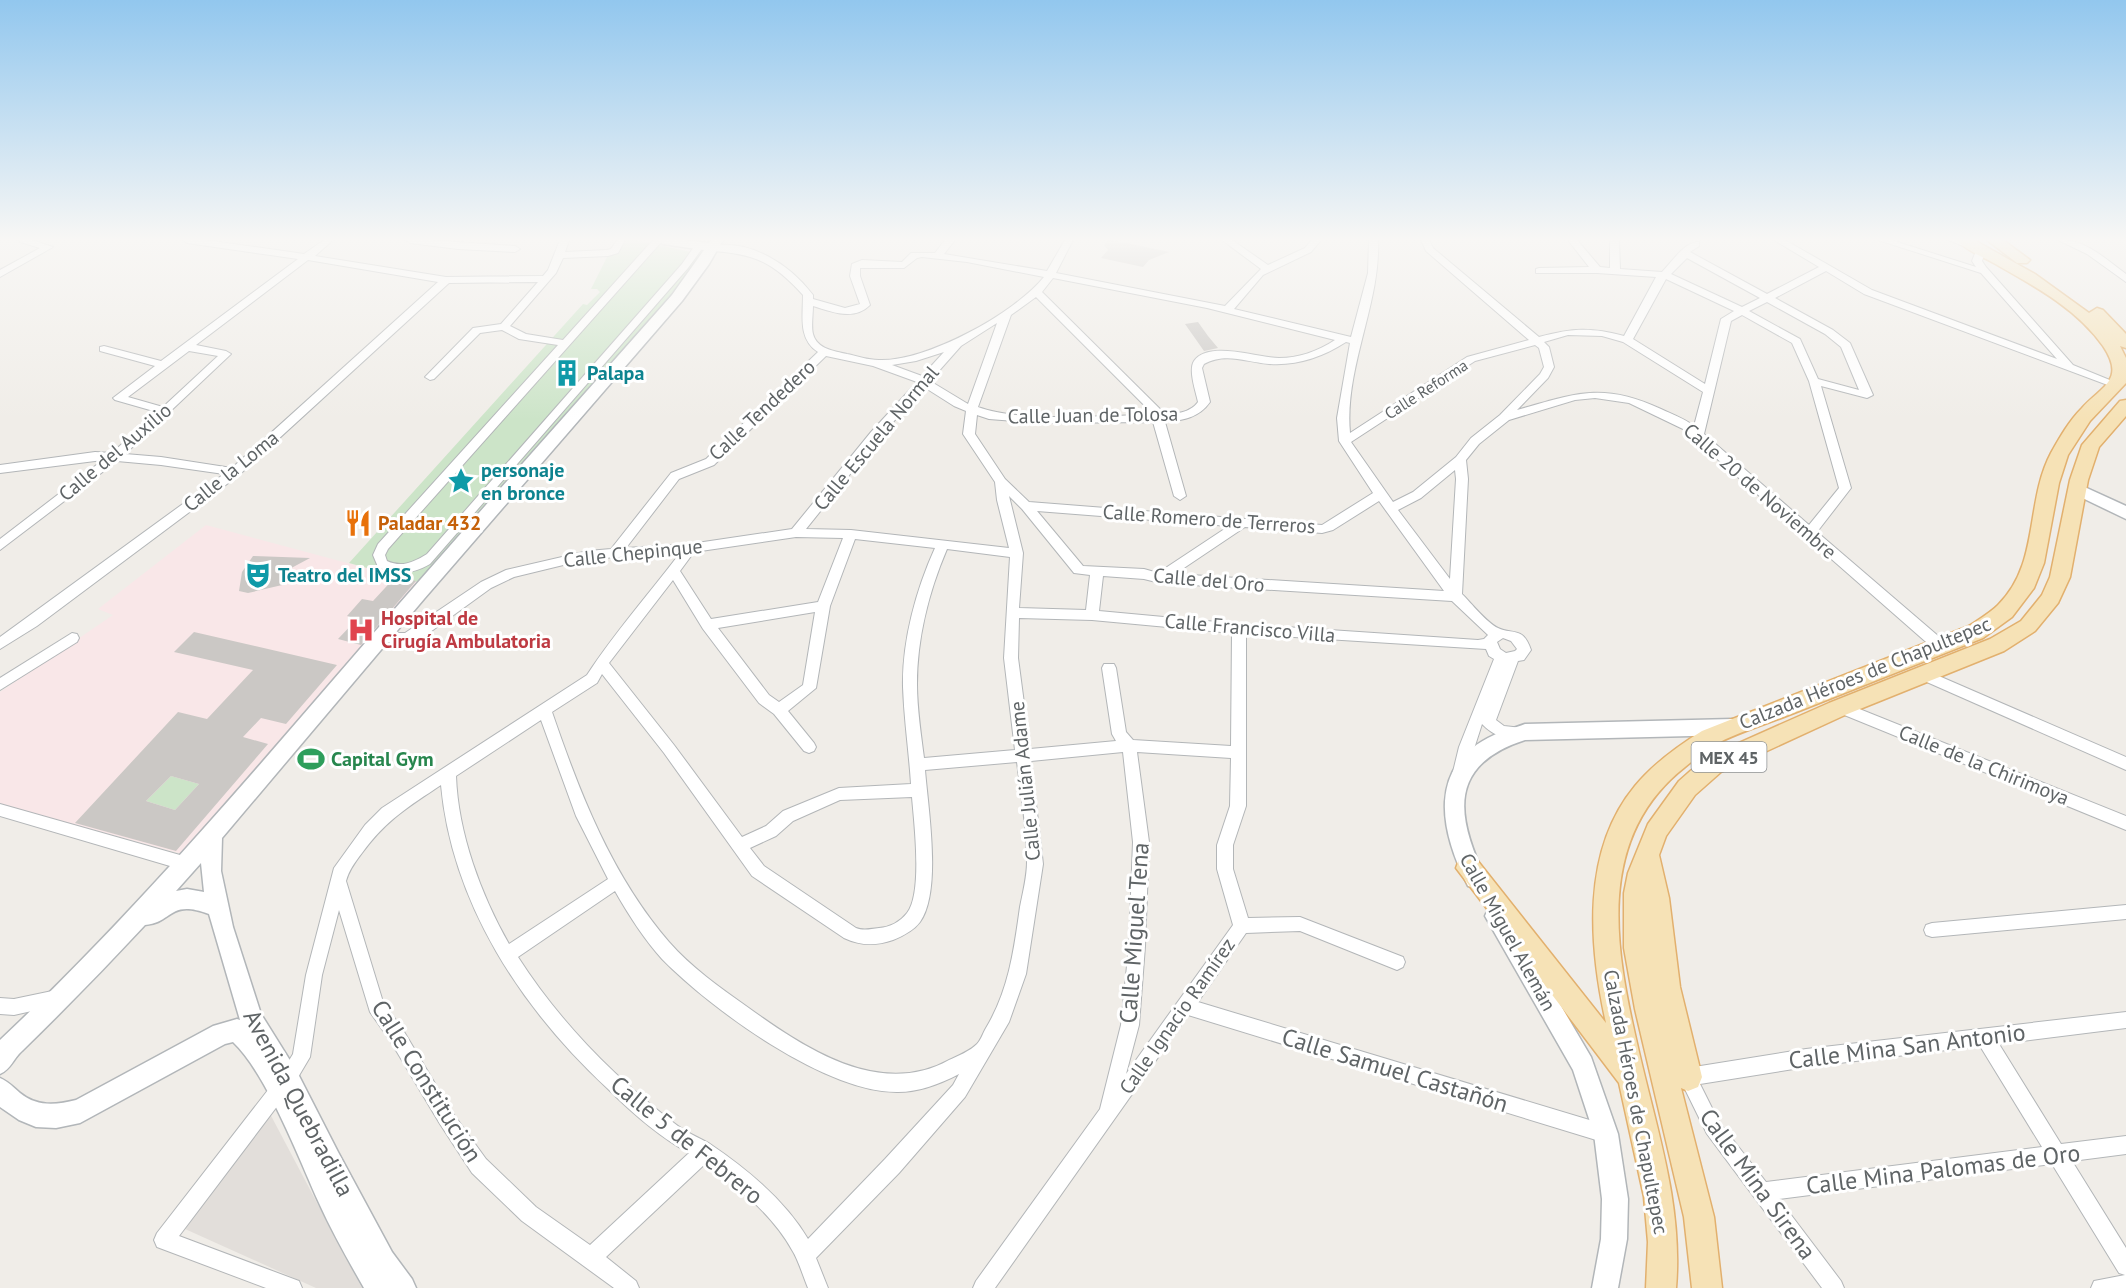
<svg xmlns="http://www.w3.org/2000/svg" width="2126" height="1288" font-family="'PT Sans',sans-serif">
	<rect width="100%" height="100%" fill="#f0ede8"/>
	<polygon fill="#e2deda" points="268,1110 362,1288 316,1288 185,1229"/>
	<polygon fill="#f9e7e8" points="206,525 418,582 186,855 0,804 0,692 113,615 98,609"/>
	<g fill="#cce4c8">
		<polygon points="625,240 635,240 700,254 700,262 418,582 349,563 583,304 587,305 600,292 597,289 591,289 608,255 618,252"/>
		<polygon points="171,776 199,784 175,810 146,801"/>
	</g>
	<g fill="#cbc8c5" fill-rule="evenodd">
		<polygon points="1108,240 1112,240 1169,252 1149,260 1143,267 1101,258 1108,250 1104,245"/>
		<polygon points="1198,322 1208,336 1218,348 1204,351 1185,324"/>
		<polygon points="253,556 310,558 282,573 304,580 248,593 239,591 242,572"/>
		<polygon points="396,576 416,581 361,645 338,639 357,619 347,616 362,599 373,601"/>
		<path d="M194,632l143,33 -51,59 -25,-6 -18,19 25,7 -92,107 -101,-28 103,-111 29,7 46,-49 -79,-18zM171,776l28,8 -24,26 -29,-9z"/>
	</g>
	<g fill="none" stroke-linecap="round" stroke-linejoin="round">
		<defs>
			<g id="street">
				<polygon points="19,240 32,240 53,247 0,277 0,270 40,248 20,242"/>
				<path d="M183,240h23l98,14 20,-14h9l-18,16 131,21 97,-1 5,-6 12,-30h9l-4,12 42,-2 4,-1 6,-9h8l-7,13 -10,3 -45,2 -7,15 -46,53 16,8 37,6 90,-100h10l-275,309 -3,6 2,6c15,7 27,1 40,-7l255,-290 14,-20 8,2 -16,22 -258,296c-17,10 -34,12 -52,3l-5,-12 5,-11 180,-199 -39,-6 -17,-9 -22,3 -46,46 -4,1 -5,-3 48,-49 28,-4 37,-42 -89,1 -210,192 -202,151 -37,23v-12l224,-163 -63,-9 -44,-4 -117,89v-11l103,-79 -103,13v-8l95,-13 17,1 45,-41 -42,-12 -2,-2 42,-32 -55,-15v-4l4,-1 57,15 137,-102 -111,-16zM308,260l130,22 -206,186 -71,-11 -36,-3 106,-100 -5,-3 -30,-6zM189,351l29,5 -55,51 -35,-10z"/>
				<polygon points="405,240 429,240 515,246 520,249 515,252 458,249 410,243"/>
				<path d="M945,240h10l-11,14 103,17 18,-31h8l-17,33 169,33 36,-37 -39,-29h10l36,25 37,-17 7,-8h9l-10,12 -48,23 -29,34 117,28 17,-64 1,-33h9c3,63 -34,128 -28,193l117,-76 62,-17 -103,-89 -5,-11h8l4,8 106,89c33,-9 52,-10 85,-1l32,-59 -59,-4h-61v-4l3,-1 50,-1 -21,-27h9l23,27 10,1v-28h9l1,29 42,3c10,-10 23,-31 37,-30v4l-9,6 77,42 52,-27 -45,-27h11l87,50 185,69 -76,-86 -103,-33h13l85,27 -4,-6 4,-10 -28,-11h13l23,8 2,2 -4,11 4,6 87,98 49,20 -5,3 -4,-1 -249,-93 -38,-23 -51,27 58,32 17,13 23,52 -6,3 -46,-12 30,102 -34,44 127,109 2,4 -2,4h-10l-251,-220 -54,-26 -34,-5 -20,2 -66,20 -30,24 -13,16 2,19 -6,115c9,9 25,29 36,34 15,7 25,-2 33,22l-7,10 -6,1 -22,59 8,6 18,2 2,4 -2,4c-16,5 -28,0 -40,-12l-18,56 -5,2 -5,-2 -2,-4 7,-29 35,-88 -5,-3 -3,-7 -240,-15v172l-13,39v24l15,49 52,-1 103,40 2,5 -2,5 -6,3 -97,-39 -54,2 -48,69 408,123 6,3 3,6 -3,6 -6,3 -418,-128 -193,273h-22l3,-7 124,-172 21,-84 8,-79 4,-104 -10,-90 -92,9 12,103 -17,110 -17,48 -44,75 -66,76 -83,85 12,30h-20c-5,-12 -10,-29 -16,-38 -20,-36 -54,-63 -87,-86l-99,93 30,24 3,7h-25l-92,-67 -50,-48 -32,-49 -49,-82 -21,-30 -31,-102 -17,65 -12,82 -16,27 -115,152 120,45 3,7h-36l-109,-41 -3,-7 3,-7 125,-161 11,-18 13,-79 28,-107 31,-43 17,-17 205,-133c28,-43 62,-81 93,-122l-92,6 -74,18 -23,11 -65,47 -14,7h-31l-5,-1 -2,-4 2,-4h29l76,-51 25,-12 82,-19 23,-2 60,-76 35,-14 112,-107c-20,-13 -15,-36 -15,-57 -29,-32 -47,-41 -90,-44l-3,-1v-4c41,-7 79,18 103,49v4l32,9 15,-4 -10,-28 2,-12 10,-4 40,2 9,-9h24zM922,257l45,5 77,15c-29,36 -118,85 -165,83 -11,0 -22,-4 -32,-6 -13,-3 -30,-5 -34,-20 -2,-8 0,-20 0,-28 19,6 41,15 57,-1l-10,-29v-8h44l13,-10zM1687,258l73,40 -18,9 -71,-33zM1053,278l154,30 128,32c-17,11 -36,18 -56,18 -21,0 -70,-18 -85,3 -6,9 2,31 4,41 -8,11 -23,12 -35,12l-3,-5 -118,-117zM1666,279l68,32 -13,8 -16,65 -72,-45zM1036,297l115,115v3c-47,0 -130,8 -173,-8l33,-92zM1767,302l58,32 16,13 18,43 -41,-11 -18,-40 -51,-28zM1742,315l50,28 17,38 30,107 -30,37 -105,-91 27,-113zM997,323l-29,81 -38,-23 31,-35zM1568,335l34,1 21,6 80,50 -9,34c-9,-7 -22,-12 -33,-17 -58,-27 -85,-16 -144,1l31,-32 6,-11 -5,-20 -5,-5zM1346,342l4,1 -13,75 2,23 34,52 -51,32 -293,-23 -24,-23 -30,-45 2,-19 12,4 52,4 112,-1 21,74 6,4 6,-4 -21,-74c18,-2 34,-4 45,-20l-8,-34 2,-4c22,-12 42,-2 65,0 27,2 54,-7 77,-22zM1535,345l4,3 5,19 -4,7 -40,41 -29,23 -15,19 -43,35 -20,10 -42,-60 124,-81zM944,352l-22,24 -30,-11 24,-4zM826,356l47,10 44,16 -46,50 -79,97 -102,15 -64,4 53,-69 35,-14zM924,387l30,19 12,5 -3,23 32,48 2,18 12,48 -158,-18 -45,-1 73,-91zM1455,470l1,9 -6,100 -52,-69 23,-12zM1009,496l13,13 52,64 16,2 -4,35 -67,-2 4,-55zM1379,501l65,90 -269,-17 70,-47 77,6 11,-3zM1037,511l192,15 -71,47 -14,-4 -61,-3zM796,537l47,1 -25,64 -107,17 -31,-48 14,-19zM855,539l80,9c-19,42 -33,93 -32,139 1,32 6,65 8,97l-72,4 -56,23 -17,15 -24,11 -68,-92 -65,-82 64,-83 30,49 56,74 15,11 30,37 5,2 5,-2 2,-4 -2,-4 -26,-32 28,-23 14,-82zM947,549l63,8 -6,101 11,92 -91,8c-3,-24 -7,-49 -7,-74 0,-45 12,-93 30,-135zM1103,576l41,3 16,4 292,18 36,34 -4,4 -6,1 -239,-16 -140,-13zM815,612l-12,73 -24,17 -10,-7 -51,-67zM1019,618l73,2 140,13 -1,113 -98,-6 -7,-8 -10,-64 -2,-4h-10l-2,4 10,66 4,7 -86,8 -12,-91zM1503,638l8,3 6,8 -2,2 -9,2 -6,-4 -3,-7zM602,674l62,79 88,123 92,62c17,8 32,8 49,2 10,-4 21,-10 27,-18 22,-31 8,-114 5,-152l92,-8c4,33 10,66 10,100 0,14 -4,30 -7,45 -6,42 -11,83 -34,121 -3,5 -5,12 -9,16 -7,7 -19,12 -28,16 -70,39 -146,-13 -203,-54 -27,-19 -55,-39 -77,-64 -57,-66 -89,-148 -117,-230l45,-29zM541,720l35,96 32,63 -99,65c-28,-49 -51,-111 -53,-168zM1137,752l94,6 -1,48 -13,39v24l16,56 -107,149 13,-49 6,-79 4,-104zM441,785c11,119 81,224 166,303 25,25 51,48 82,65l-99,92 -54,-38 -50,-48 -34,-47 -49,-82 -20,-28 -37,-121c3,-11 9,-19 16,-28 24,-33 46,-46 79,-68zM912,797c2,25 11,96 -5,116 -7,9 -17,14 -28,15 -8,1 -16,3 -23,0l-92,-62 -14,-18 26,-12 17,-15 47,-21zM615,891c13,23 29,48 47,68 49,50 164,134 236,133 21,0 42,-8 61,-18l-6,11 -68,74 -77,80c-23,-39 -61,-70 -98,-95 -12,-7 -25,-12 -36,-21 -60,-46 -115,-102 -156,-166z"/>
				<path d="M2058,240c26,-2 49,20 68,34v8l-39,-28z"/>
				<polygon points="72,633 77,634 79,638 77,642 0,690 0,678"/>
				<polygon points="1925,670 2126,757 2126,770 1920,679 1918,675 1920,671"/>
				<polygon points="1842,702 2126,816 2126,830 1837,712 1835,708 1837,704"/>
				<polygon points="0,804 187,857 193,859 195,864 193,869 187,871 0,816"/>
				<polygon points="2126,905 2126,919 1932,937 1926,935 1924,930 1926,925 1932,923"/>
				<polygon points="57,990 63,992 66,998 63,1004 14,1015 0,1014 0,998 14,999"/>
				<path d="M2126,1012v16l-127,16 62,100 65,-8v18l-54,7 54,87v40h-35l3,-7 31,-6 -6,-2 -67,-109 -273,35 62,82 3,7h-22l-115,-154 -28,-57 3,-6 6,-3 118,-19zM1980,1046l62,101 -276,35 -47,-60 -19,-38 106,-17z"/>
			</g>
			<g id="secondary">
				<path d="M657,240h27l25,3 2,-3h12l-14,24 -27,37 -258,298 -202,239 -1,33 12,56 28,87 35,56 42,82 54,100 20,27 4,9h-52c-16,-28 -32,-56 -45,-85 -20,-44 -52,-129 -86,-161l-8,2 -145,79 -24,5 -20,-1 -17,-7 -19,-13v-29c9,4 13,9 20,15 17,14 36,12 56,7l137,-74 24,-7 3,1 -31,-106c-41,-15 -36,9 -64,11 -40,43 -81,85 -123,126 -9,8 -11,18 -22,23v-34c134,-126 252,-266 372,-405 99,-114 200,-227 300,-340l32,-45 -41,-6zM201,863l3,29 -17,-3 -11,2z"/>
				<polygon points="2078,484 2126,506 2126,519 2072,493 2070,489 2072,485"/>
				<path d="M1733,719l7,3 3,5 -3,5 -7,3 -208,5c-78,25 -69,77 -39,139l-4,7 -7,2 -7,-2c-28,-55 -42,-120 26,-151 10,-5 21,-7 31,-11z"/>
				<polygon points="1496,906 1504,909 1591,1057 1618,1134 1628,1199 1627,1239 1618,1288 1592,1288 1601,1239 1602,1199 1594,1134 1573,1070 1485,916 1488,909"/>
			</g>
			<g id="primary">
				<path d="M1957,240h17l61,34 54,39 8,-5 6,2 23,24v14l-6,-2 6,12v25l-36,38 -22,34 -9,28 -15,80 -10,25 -22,29 -29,21c-63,25 -126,50 -189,75 -25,10 -52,18 -76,30 -12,6 -23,16 -33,24 -92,72 -69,186 -46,285 18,79 44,154 37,236h-30l2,-46 -4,-45 -25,-114 -163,-215 3,-8 9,-3 9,3 129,163c-17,-77 -25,-172 29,-237 19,-23 43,-40 67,-55l267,-105c9,-6 21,-13 29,-21 42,-41 27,-103 53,-152 9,-16 18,-32 31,-45 20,-22 44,-28 21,-62 -25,-36 -67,-59 -104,-80 -13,-8 -33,-15 -42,-26z"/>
				<polygon points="1987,240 2003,240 2030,260 2027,263 2017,263"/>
				<polygon points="2126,400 2126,416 2099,447 2088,480 2070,577 2058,603 2035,631 2004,651 1845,715 1721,772 1695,795 1666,836 1659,855 1669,898 1680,987 1702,1077 1698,1087 1688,1091 1681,1088 1714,1217 1722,1288 1692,1288 1684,1217 1635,1009 1624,948 1624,893 1628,873 1648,824 1679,781 1705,758 1829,703 1990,639 2021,621 2042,595 2050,577 2070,480 2082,445 2120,401"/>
			</g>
		</defs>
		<use href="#street" stroke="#b3b6b8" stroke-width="2"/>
		<use href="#secondary" stroke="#b2b6b9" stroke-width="3"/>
		<use href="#primary" stroke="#e2b06e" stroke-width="3"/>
		<use href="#street" fill="#fff" fill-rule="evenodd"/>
		<use href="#secondary" fill="#fff" fill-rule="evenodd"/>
		<use href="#primary" fill="#f6e2b6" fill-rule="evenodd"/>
	</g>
	<linearGradient id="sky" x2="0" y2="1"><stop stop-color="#92c7ee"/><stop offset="0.57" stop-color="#f8f7f5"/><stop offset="1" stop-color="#f8f7f5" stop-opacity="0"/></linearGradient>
	<rect width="2126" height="420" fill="url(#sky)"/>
	<defs>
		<symbol id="building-bare" viewBox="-9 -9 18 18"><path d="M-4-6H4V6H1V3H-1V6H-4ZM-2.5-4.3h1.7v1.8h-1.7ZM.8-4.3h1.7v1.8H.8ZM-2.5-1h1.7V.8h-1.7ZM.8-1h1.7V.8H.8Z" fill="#0f9aa8" stroke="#fff" stroke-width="2.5" paint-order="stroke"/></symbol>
		<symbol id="sight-bare" viewBox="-9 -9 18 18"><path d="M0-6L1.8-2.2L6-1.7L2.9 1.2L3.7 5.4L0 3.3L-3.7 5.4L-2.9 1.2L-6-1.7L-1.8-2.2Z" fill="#0f9aa8" stroke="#fff" stroke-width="2.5" paint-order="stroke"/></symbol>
		<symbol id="restaurant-bare" viewBox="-9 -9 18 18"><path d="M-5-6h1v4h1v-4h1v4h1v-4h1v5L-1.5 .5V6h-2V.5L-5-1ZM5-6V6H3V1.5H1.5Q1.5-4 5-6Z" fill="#e8710a" stroke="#fff" stroke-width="2.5" paint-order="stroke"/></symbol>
		<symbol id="theatre-bare" viewBox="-9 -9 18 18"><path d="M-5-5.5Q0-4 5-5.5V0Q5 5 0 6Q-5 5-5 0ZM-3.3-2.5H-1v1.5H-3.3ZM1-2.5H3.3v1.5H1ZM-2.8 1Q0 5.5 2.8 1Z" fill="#0f9aa8" stroke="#fff" stroke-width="2.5" paint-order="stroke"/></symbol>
		<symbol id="hospital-bare" viewBox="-9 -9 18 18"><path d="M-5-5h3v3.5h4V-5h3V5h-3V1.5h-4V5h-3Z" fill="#e0444e" stroke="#fff" stroke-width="2.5" paint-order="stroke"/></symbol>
		<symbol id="stadium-bare" viewBox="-9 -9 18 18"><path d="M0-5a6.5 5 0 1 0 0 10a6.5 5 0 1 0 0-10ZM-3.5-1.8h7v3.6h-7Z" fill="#2e9e5b" stroke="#fff" stroke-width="2.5" paint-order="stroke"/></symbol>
	</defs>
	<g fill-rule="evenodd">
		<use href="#building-bare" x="548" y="354" width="38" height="38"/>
		<use href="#sight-bare" x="442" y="462" width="38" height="38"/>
		<use href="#restaurant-bare" x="339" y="504" width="38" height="38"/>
		<use href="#theatre-bare" x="239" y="556" width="38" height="38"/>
		<use href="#hospital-bare" x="342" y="611" width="38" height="38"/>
		<use href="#stadium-bare" x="292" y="740" width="38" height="38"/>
	</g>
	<g text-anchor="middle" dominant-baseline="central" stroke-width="6" stroke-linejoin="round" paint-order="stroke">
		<g font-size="16" fill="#5f6466" stroke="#fff">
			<text transform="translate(1426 389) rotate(-33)">Calle Reforma</text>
		</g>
		<rect fill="#fff" stroke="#8f9294" stroke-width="1.5" x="1691.5" y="742" width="75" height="30" rx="4.5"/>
		<g font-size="18" font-weight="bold" fill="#5f6466">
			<text x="1729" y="757">MEX 45</text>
		</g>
		<g font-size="20" font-weight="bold" fill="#0d838f" stroke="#fff" text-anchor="start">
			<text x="587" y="373">Palapa</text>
			<text x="481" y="470">personaje<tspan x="481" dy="23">en bronce</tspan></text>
			<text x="278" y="575">Teatro del IMSS</text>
		</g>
		<g font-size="20" fill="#5f6466" stroke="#fff">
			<text transform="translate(762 410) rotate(-43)">Calle Tendedero</text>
			<text transform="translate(1093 415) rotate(-1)">Calle Juan de Tolosa</text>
			<text transform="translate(876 438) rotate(-50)">Calle Escuela Normal</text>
			<text transform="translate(115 452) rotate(-40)">Calle del Auxilio</text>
			<text transform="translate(231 471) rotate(-39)">Calle la Loma</text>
			<text transform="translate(1760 491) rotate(41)">Calle 20 de Noviembre</text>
			<text transform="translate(1209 519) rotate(4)">Calle Romero de Terreros</text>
			<text transform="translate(633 553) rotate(-6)">Calle Chepinque</text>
			<text transform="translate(1209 580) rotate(5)">Calle del Oro</text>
			<text transform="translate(1250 628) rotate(5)">Calle Francisco Villa</text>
			<text transform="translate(1865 673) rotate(-22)">Calzada Héroes de Chapultepec</text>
			<text transform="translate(1984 765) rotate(22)">Calle de la Chirimoya</text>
			<text transform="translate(1025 781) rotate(-96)">Calle Julián Adame</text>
			<text transform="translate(1508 932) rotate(61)">Calle Miguel Alemán</text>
			<text transform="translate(1177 1016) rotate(-55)">Calle Ignacio Ramírez</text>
			<text transform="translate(1636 1102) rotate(79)">Calzada Héroes de Chapultepec</text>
		</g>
		<g font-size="20" font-weight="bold" fill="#c56008" stroke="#fff" text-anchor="start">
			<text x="378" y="523">Paladar 432</text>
		</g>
		<g font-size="20" font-weight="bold" fill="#be3a42" stroke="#fff" text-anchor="start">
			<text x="381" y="618">Hospital de<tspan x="381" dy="23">Cirugía Ambulatoria</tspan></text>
		</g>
		<g font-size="20" font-weight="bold" fill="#27864d" stroke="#fff" text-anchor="start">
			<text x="331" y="759">Capital Gym</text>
		</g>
		<g font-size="24" fill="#5f6466" stroke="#fff">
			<text transform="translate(1134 933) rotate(-86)">Calle Miguel Tena</text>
			<text transform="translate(1907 1046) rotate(-7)">Calle Mina San Antonio</text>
			<text transform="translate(1395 1070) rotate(17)">Calle Samuel Castañón</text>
			<text transform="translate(427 1081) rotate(58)">Calle Constitución</text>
			<text transform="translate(299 1103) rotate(62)">Avenida Quebradilla</text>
			<text transform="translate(687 1140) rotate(39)">Calle 5 de Febrero</text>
			<text transform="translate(1943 1169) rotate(-7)">Calle Mina Palomas de Oro</text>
			<text transform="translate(1758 1184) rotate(54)">Calle Mina Sirena</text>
		</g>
	</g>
</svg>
